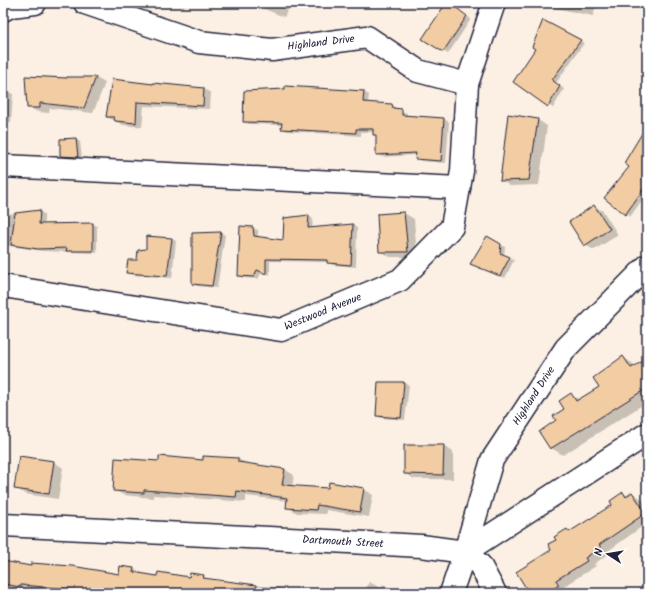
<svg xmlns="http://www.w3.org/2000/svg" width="650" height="596" font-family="Kalam,sans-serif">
	<rect width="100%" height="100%" fill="#fbf0e3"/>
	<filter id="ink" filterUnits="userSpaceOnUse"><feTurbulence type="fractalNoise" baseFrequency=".025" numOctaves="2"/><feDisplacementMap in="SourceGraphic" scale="8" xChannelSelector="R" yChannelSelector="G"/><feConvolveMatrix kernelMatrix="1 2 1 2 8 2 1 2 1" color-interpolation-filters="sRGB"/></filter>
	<g filter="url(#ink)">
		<g fill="#0003">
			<polygon points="242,3 253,3 253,5"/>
			<polygon points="265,3 292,3 284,17 262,8"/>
			<polygon points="447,3 471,19 448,54 424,39"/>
			<polygon points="551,3 597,3 593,16 555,8 550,5"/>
			<polygon points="544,21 584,43 556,83 564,89 553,108 514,82 536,48"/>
			<polygon points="68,78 96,78 105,83 93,113 50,108 49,113 38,112 28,107"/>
			<polygon points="113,80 204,89 211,93 210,109 144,106 142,127 123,125 107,117"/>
			<polygon points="286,88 364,92 369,95 368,103 392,105 397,110 407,113 407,116 444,119 449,122 446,163 421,161 416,158 416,155 382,157 377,154 377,136 374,132 361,132 361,136 287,131 282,128 283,125 249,124 244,121 286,90"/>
			<polygon points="3,90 13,94 11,122 3,122"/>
			<polygon points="538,120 547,126 539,185 510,186 501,180"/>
			<polygon points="647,137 647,193 630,217 605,198 631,166"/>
			<polygon points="76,139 80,142 82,159 65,158 61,156"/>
			<polygon points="594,206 603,211 618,235 594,250 585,245"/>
			<polygon points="40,212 44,214 44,225 93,224 97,226 97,253 43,251 3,245 3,214"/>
			<polygon points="404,213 414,219 417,257 390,257 380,251 378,215"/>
			<polygon points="309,216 313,219 312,229 353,225 357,228 356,267 333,265 328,262 270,261 270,275 262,272 258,279 243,278 239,276 241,227 253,228 258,230 258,237 284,242"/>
			<polygon points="221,233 225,235 217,288 197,286 193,284 193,234"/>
			<polygon points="147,237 172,239 176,241 172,278 132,275 128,272 147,250"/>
			<polygon points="487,237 505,247 504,256 514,260 505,278 476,266"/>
			<polygon points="623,357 636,366 647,360 647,402 563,455 551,448 557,421 565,409 571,395 579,399 600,387"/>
			<polygon points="379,383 404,383 409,385 405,420 381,418 377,415"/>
			<polygon points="444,446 453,452 453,479 414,479 405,473"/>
			<polygon points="204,457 238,459 248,464 284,469 294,475 292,487 364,489 373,495 369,517 326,510 326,514 297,513 287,507 288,501 246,496 246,502 153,495 153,498 123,495 114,490 160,462 204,461"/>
			<polygon points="54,462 63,468 58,499 25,494 16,488"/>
			<polygon points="623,493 628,496 632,493 642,499 647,507 647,523 608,551 610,553 594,564 596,566 564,586 568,591 564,593 530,593 557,540 567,530 571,532 614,506"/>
			<polygon points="3,562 32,567 120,575 134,569 143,574 158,577 190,578 203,576 209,580 281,588 289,593 71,593 30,590 30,592 3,587"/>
			<polygon points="369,582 381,588 383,584 400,593 364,593"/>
		</g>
		<g fill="#f2cca2" stroke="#22223b">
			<polygon points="446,3 450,3 467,16 443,52 422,39"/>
			<polygon points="543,20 581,40 552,80 560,86 548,107 513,82 535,49 532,47"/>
			<polygon points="25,76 67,78 67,77 96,77 84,108 40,103 40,108 27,108"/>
			<polygon points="112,79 153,84 153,83 204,88 203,106 137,102 136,123 115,121 114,117 106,117"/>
			<polygon points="285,86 364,91 363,102 392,104 393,108 402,109 402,115 444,118 441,161 415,159 416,153 376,155 376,135 373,135 373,129 356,129 356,133 281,129 282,123 243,122 244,91 285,89"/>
			<polygon points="508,114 538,119 529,180 500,181"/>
			<polygon points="647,125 647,184 625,215 604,198 629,167 624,163"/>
			<polygon points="76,138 78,157 60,156 60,139"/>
			<polygon points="594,205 610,229 584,246 569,222"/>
			<polygon points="40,210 39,224 93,223 93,251 66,251 67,248 38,249 11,245 15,213"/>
			<polygon points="404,212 408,252 379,252 377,214"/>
			<polygon points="309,215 308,228 353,224 351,265 327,263 327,260 266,259 266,274 257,270 254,277 238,276 240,226 253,227 254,236 283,240 284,218"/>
			<polygon points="221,232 212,286 192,284 192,233"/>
			<polygon points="146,236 172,238 167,276 126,273 128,260 137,260 138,250 146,249"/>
			<polygon points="487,236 501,244 500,253 510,257 500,276 470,264"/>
			<polygon points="623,356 631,368 647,359 647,388 550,449 539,432 556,420 553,416 564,409 559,401 571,393 576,401 599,387 593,378"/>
			<polygon points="378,382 404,382 401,418 376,416"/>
			<polygon points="404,445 444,445 443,475 404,474"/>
			<polygon points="19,456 54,461 49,494 14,489"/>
			<polygon points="159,456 203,460 203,456 238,458 238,462 285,469 282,485 328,488 329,482 364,488 360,512 317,505 316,510 286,508 287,498 237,491 236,497 144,490 144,493 113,491 115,458 159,461"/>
			<polygon points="623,492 626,497 632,492 646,513 599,545 601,547 585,558 587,561 556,580 559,585 547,593 529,593 516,572 551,550 548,544 556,540 554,537 567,529 569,532 612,505 610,501"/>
			<polygon points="3,561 31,566 31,563 72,566 119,574 120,566 134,568 133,572 157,576 158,572 189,577 190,573 204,575 203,578 257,585 256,593 88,593 68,589 21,585 20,587 3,584"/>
		</g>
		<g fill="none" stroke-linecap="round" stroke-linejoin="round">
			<defs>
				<g id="minor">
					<polyline points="85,3 199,42 272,50 367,37 418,71 467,84"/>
					<polyline points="3,10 11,6 35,3"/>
					<polyline points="3,166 459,188"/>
					<polyline points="3,286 281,330 400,280 452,227 462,171 467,84 494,3"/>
					<polyline points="3,525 349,542 421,546 465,552 647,434"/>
					<polyline points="465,552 480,565 495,593"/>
					<polyline points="451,593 465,552 492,460 566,348 647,266"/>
				</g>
			</defs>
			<use href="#minor" stroke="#22223b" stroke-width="25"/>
			<use href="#minor" stroke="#fff" stroke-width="22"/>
		</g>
	</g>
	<g text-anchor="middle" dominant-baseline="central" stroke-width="3.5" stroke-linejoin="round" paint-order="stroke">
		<g font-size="11" fill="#22223b" stroke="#fff">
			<text transform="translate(321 43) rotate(-7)">Highland Drive</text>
			<text transform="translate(323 312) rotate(-22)">Westwood Avenue</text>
			<text transform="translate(534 396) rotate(-57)">Highland Drive</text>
			<text transform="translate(343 542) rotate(3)">Dartmouth Street</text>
		</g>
	</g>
	<rect width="650" height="596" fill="none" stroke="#fff" stroke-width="16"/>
	<rect x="8" y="8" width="634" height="580" fill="none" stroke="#22223b" stroke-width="1.5" filter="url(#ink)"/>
	<g transform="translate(608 554) rotate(282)" stroke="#ffffff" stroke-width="3" paint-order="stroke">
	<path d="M0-3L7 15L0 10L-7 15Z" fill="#22223b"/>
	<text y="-6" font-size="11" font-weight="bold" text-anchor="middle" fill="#22223b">N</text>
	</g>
</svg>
